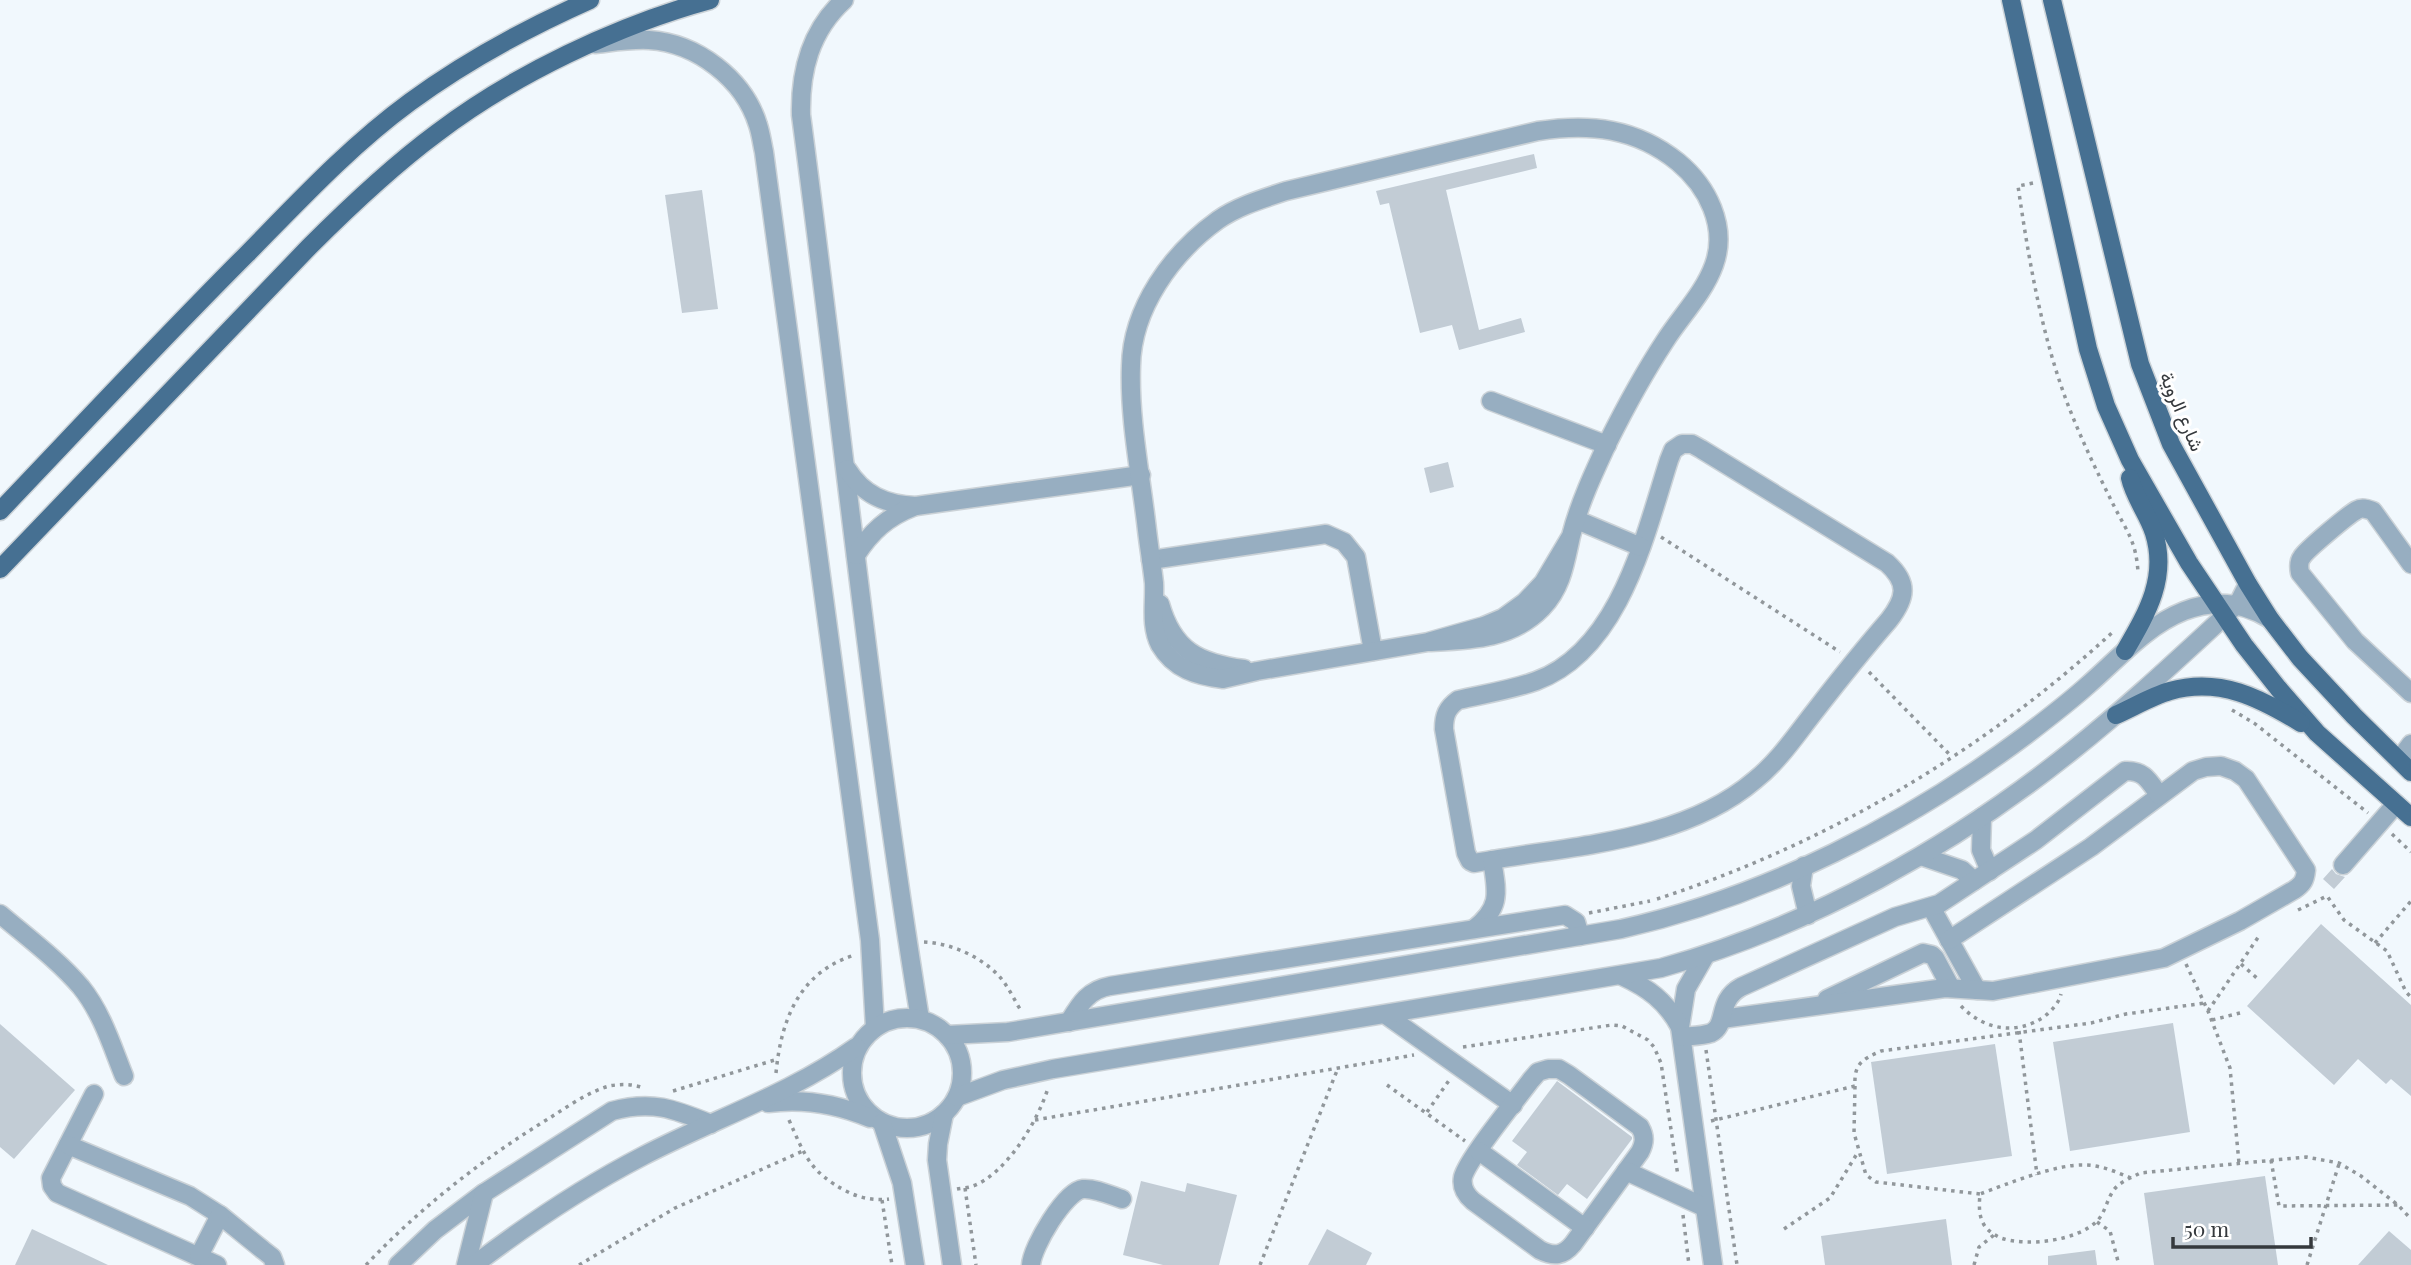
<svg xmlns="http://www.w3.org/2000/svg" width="2411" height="1265" font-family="'Playfair Display',Vazirmatn,serif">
	<rect width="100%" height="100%" fill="#f1f8fd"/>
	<g fill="#c2ccd5">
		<polygon points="1534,154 1537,168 1446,190 1479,330 1521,318 1525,332 1459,350 1452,325 1420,333 1389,203 1380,205 1376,191"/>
		<polygon points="702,190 718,309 682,313 665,195"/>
		<polygon points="1448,462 1454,487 1430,493 1424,468"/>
		<polygon points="2332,869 2336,874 2345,877 2334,889 2323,879"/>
		<polygon points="2321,924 2411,1005 2411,1096 2391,1079 2386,1084 2358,1059 2334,1085 2247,1006"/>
		<polygon points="2173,1023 2190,1132 2070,1151 2053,1042"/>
		<polygon points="0,1024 75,1090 14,1159 0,1147"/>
		<polygon points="1995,1044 2012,1156 1887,1174 1871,1062"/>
		<polygon points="1557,1081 1632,1137 1632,1139 1587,1199 1567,1184 1558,1195 1517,1165 1527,1152 1512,1141"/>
		<polygon points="2265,1176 2278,1265 2154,1265 2144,1193"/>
		<polygon points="1141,1181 1185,1192 1187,1183 1237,1195 1219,1265 1163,1265 1123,1255"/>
		<polygon points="1946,1219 1952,1265 1825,1265 1821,1236"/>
		<polygon points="32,1229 108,1265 15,1265"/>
		<polygon points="1327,1229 1372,1253 1366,1265 1308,1265"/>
		<polygon points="2389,1231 2411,1250 2411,1265 2358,1265"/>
		<polygon points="2095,1250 2097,1265 2048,1265 2048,1256"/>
	</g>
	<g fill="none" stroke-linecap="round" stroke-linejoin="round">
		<defs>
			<g id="minor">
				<path d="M844,0c-34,31 -44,71 -43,115 40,301 70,604 119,904"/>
				<path d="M595,44c18,-2 36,-5 54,-4 48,3 95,39 109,85 3,9 4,18 6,27l106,788 5,88"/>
				<polyline points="1491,401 1607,445"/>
				<path d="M1682,444h10l9,5 186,114c22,20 19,35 2,57 -26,30 -50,60 -74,91 -19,24 -36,50 -60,69 -70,60 -176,65 -263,80l-18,3 -4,-2 -4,-8 -22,-124c0,-14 3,-21 14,-29 26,-6 53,-10 78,-19 84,-31 109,-146 133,-221l4,-10z"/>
				<path d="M847,469c16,26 39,36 69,37l225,-31"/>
				<polyline points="1577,520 1641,547"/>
				<path d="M856,555c15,-23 31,-38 57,-48"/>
				<polyline points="1151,560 1326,534 1344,542 1356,557 1373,651"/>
				<path d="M2411,564l-38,-53c-6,-2 -11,-4 -16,-1 -8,4 -51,40 -55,47 -4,5 -3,11 -2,16l55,68 56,52"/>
				<path d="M1160,604c13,46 38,59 84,65"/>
				<path d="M1428,642c41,-2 83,-2 114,-34 20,-21 23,-45 29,-72 8,-32 23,-64 37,-94 17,-34 36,-69 57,-101 16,-25 39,-48 49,-76 14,-39 -7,-79 -36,-103 -42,-34 -88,-39 -140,-31l-252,60c-24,8 -48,15 -68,29 -46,33 -86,88 -87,146 -2,54 10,110 16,164 2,17 5,35 7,53 1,20 -4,43 6,62 14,24 37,31 63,34l34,-8 171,-29 56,-16 19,-8 22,-16 18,-19 28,-47"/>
				<polyline points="2399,760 2411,744"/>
				<polyline points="1982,817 1981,850 1990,871"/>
				<polyline points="1921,856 1962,870 1974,881"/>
				<polyline points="2343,865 2396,804"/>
				<polyline points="1804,866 1801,886 1808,915"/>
				<polyline points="1931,907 1977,990"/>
				<path d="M0,914c27,23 58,46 81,73 21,26 31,59 43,89"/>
				<path d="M1474,929c28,-22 23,-37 18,-69"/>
				<polyline points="1705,956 1686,989 1680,1027 1713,1265"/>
				<path d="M1622,976c26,12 44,25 58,51"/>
				<polyline points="1827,999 1923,953 1932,955 1935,958 1951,988"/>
				<polyline points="1386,1015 1513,1105"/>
				<circle cx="907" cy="1073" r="55"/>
				<path d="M1722,1019l223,-31 48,3 171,-33 76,-37 54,-31c9,-6 11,-10 12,-20l-60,-91 -11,-8 -14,-5 -15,1 -13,4 -102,76 -142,93"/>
				<path d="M1069,1022c11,-18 19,-32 41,-36l455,-71 11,7 4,14"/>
				<path d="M947,1035l61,-3 613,-103c146,-33 286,-105 405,-194 21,-16 42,-32 62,-50 30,-26 58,-59 96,-74 31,-12 59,-9 86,8"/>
				<path d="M1682,1037c9,-1 20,-1 29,-4 17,-8 5,-32 30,-46l154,-70 44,-13 97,-64 89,-69c19,-1 24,10 34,24"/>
				<path d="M1548,1069h11l10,6 71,52c5,9 5,15 0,25l-67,92c-10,12 -19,13 -33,6l-67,-49c-7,-6 -12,-14 -10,-24 5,-19 54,-78 68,-97l7,-8z"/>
				<polyline points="94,1094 51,1178 52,1186 57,1193 217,1265"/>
				<path d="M957,1097l46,-17 50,-11 608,-101c150,-42 291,-121 412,-218 54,-43 105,-91 156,-138l11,-12 8,-16"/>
				<path d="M768,1103c37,-5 69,1 102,15"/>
				<polyline points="944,1114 938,1144 937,1160 952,1265"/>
				<polyline points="882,1123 902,1183 915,1265"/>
				<polyline points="68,1145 190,1196 220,1215 263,1250 272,1257 275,1265"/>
				<polyline points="1479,1151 1585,1228"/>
				<polyline points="1626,1171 1704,1207"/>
				<polyline points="199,1256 220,1215"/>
				<path d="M398,1265l37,-35 49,-37 128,-82c40,-11 62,-2 99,13"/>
				<polyline points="466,1265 484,1193"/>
				<path d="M474,1265c54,-41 109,-78 169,-109 71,-37 147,-62 213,-109"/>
				<path d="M1031,1265c1,-18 34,-74 52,-76 12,-1 27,6 39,10"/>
			</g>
			<g id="major">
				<polyline points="2011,0 2088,349 2106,406 2130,460 2189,563 2244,645 2278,688 2317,733 2411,817"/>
				<polyline points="2052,0 2140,364 2171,444 2248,584 2270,619 2300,658 2354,716 2411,772"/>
				<path d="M0,511c82,-86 163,-173 247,-257 52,-53 103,-108 163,-152 56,-41 117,-74 180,-102"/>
				<path d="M0,569l309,-322c41,-41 82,-80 128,-114 76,-58 181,-108 273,-133"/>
				<path d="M2125,651c22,-38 43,-73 29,-118 -6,-19 -20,-36 -24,-55"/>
				<path d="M2116,715c18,-8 36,-19 54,-24 50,-14 90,7 131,32"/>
			</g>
		</defs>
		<use href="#minor" stroke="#cbd2d7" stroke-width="21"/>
		<use href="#major" stroke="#cbd2d7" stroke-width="21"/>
		<g stroke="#91979b" stroke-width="3.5" stroke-dasharray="3.5 5" stroke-linecap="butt">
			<path d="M2033,183l-15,3c11,75 24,153 52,224 13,33 29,66 45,98 13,25 21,34 23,64"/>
			<polyline points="1661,537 1840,652"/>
			<polyline points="1869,672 1952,757"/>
			<polyline points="2232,710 2254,723 2368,813"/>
			<polyline points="2392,834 2411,852"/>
			<path d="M1657,899c170,-55 327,-148 458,-269"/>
			<polyline points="2298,910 2327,896 2344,920 2387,951 2406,992 2411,997"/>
			<polyline points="1589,913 1650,901"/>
			<path d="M924,942c26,1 56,14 75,34 10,11 16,26 23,36"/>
			<polyline points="2375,943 2411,901"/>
			<polyline points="2186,964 2208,1011 2230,1068 2239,1163"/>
			<polyline points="2241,964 2258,979"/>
			<path d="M1961,1006c23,24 56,30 84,10 7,-6 14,-13 16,-22"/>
			<polyline points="2208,1011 2259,936"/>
			<polyline points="2212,1020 2240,1013"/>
			<polyline points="2019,1031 2037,1175"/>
			<polyline points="1463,1047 1612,1025 1622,1026 1648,1040 1654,1047 1661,1063 1678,1176"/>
			<polyline points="1706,1050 1737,1265"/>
			<path d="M776,1073c5,-53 23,-101 79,-118"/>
			<polyline points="1387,1085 1465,1141"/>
			<polyline points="1855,1086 1854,1133 1866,1175 1876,1182 1980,1194"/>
			<polyline points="673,1091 778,1059"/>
			<polyline points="1427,1112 1450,1079"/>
			<path d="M789,1120c16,36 21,52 57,71 13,7 29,10 43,8"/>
			<polyline points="1035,1120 1414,1055"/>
			<path d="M1711,1121l144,-35c-1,-22 6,-26 26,-35l210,-28 35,-9 79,-11"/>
			<polyline points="2271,1160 2279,1206 2398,1205"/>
			<path d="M2131,1178c-15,-6 -30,-13 -47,-13 -28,-1 -77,19 -104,29 -2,21 0,35 21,44 25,9 78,3 97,-18 7,-8 9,-20 15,-29 6,-9 18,-13 27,-18l166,-16 33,6 22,13 37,29 13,14"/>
			<polyline points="965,1188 976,1265"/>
			<path d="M957,1189c5,-1 11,-1 16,-3 33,-12 65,-65 75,-98"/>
			<polyline points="882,1200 892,1265"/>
			<polyline points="1683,1215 1689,1265"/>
			<polyline points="2097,1222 2110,1231 2119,1265"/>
			<polyline points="1784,1229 1830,1198 1858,1152"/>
			<path d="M366,1265c54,-57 115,-105 182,-146 19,-12 40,-27 61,-33 11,-2 22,-2 32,1"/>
			<polyline points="579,1265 675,1208 803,1151"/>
			<polyline points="1260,1265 1338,1068"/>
			<polyline points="1974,1265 1979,1247 1994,1235"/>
			<polyline points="2307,1265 2339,1164"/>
		</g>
		<use href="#minor" stroke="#97aec1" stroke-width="18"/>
		<use href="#major" stroke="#467092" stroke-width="18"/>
	</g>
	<g text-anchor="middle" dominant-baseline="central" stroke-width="6" stroke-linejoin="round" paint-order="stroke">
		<g font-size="19" fill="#35393d" stroke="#fff">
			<text transform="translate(2183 411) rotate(67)">شارع الروية</text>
		</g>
	</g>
	<path d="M2173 1237v10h138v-10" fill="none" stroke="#35393d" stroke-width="3.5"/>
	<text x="2184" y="1237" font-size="21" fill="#35393d" stroke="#ffffff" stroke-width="5" paint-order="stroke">50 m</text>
</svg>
